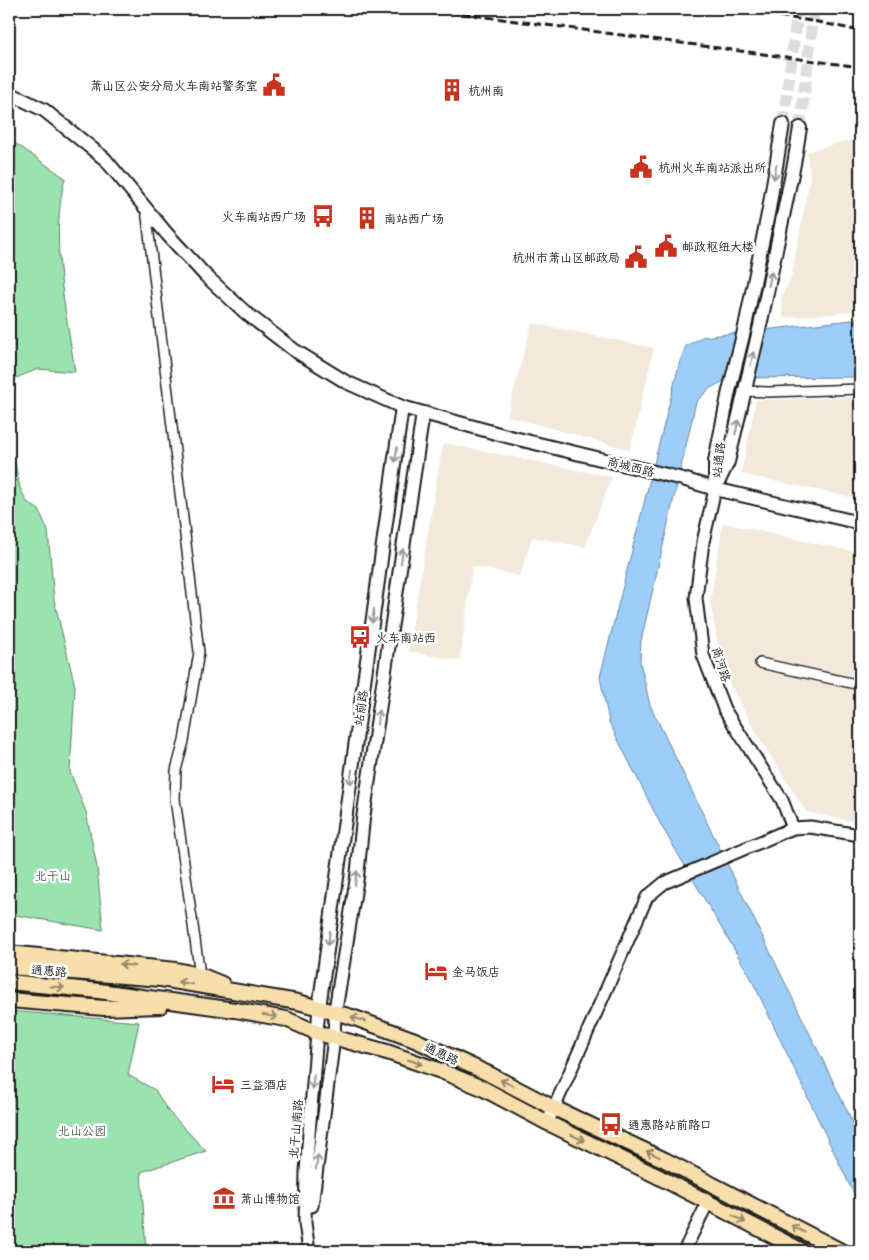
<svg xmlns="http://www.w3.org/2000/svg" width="869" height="1260" font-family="Mali,'LXGW WenKai TC',sans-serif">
	<rect width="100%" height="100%" fill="#fff"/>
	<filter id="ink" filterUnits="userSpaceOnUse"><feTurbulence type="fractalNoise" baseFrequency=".02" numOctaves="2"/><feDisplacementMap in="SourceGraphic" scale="10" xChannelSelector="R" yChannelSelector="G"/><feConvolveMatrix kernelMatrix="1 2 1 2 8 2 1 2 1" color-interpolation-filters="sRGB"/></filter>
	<g filter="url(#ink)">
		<g fill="#f2e9db">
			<polygon points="849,140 860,140 860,311 783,318 781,298 791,278 810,178 807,152"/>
			<polygon points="532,323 654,348 630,450 507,416"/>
			<polygon points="860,397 860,499 741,474 756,400"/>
			<polygon points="443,443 612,477 585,547 532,537 520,576 472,566 460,661 408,651"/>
			<polygon points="723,523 860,553 860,805 857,822 806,812 754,729 723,671 710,602"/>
		</g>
		<g fill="#9ae3b1" stroke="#5b8066">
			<path d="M15,143l50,35c-16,63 1,131 10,194l-37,-3 -29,12v-237z"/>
			<polygon points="9,455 15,463 20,488 27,502 39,510 48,531 54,600 75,686 70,772 86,812 97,867 103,930 9,914"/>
			<polygon points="9,1011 139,1022 128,1075 155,1090 168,1111 206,1151 141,1172 146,1251 9,1251"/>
		</g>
		<polygon fill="#9ccef9" stroke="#6987a1" points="860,319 860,377 729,378 709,389 696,402 641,641 640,662 650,705 860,1137 860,1207 751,978 662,827 609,722 600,677 680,361 686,346 702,337"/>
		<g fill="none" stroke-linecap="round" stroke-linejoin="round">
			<g stroke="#ddd" stroke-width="12" stroke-dasharray="12 6" stroke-linecap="butt">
				<polyline points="783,124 798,9"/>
				<polyline points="800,128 814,9"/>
			</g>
			<defs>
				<g id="minor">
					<polyline points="146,209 199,652 184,741 176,770 175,799 200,975"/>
					<polyline points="745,391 768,392 860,389"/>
					<polyline points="760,663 860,685"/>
				</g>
				<g id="tertiary">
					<polyline points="715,489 703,542 696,598 703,655 724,709 782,800 793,828"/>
					<polyline points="551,1115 647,897 664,883 793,828 810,827 860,835"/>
					<polyline points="312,1206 334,1038 335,1013"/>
					<polyline points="309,1251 305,1223 306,1171 319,1008"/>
					<polyline points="684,1251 708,1202"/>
				</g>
				<g id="secondary">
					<polyline points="9,93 44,110 105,159 167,234 205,275 246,313 294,350 346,382 402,407 510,437 683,479 715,489 860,523"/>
					<polyline points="715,485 715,461 729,391 745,327 769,209 783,124"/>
					<polyline points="715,489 728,462 760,326 794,164 800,128"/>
					<polyline points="319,1008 402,407"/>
					<polyline points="335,1013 357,877 363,819 423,413"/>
				</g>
				<g id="primary">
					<polyline points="9,953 176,970 200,975 222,984"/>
					<polyline points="9,967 161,979 298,1002 352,1017 415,1040 489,1074 554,1108 665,1160 841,1251"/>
					<polyline points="9,982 99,991 235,1010 286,1019 318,1033 387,1052 441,1071 482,1088 548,1123 657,1176 802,1251"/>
					<polyline points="9,1000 104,1008 160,1006"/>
				</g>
			</defs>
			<use href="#minor" stroke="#1c1c1c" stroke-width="12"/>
			<use href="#tertiary" stroke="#1c1c1c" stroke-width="15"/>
			<use href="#secondary" stroke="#1c1c1c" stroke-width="16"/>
			<use href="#primary" stroke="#1c1c1c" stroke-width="18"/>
			<use href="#minor" stroke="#fff" stroke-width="9"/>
			<use href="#tertiary" stroke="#fff" stroke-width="11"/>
			<use href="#secondary" stroke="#fff" stroke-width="12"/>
			<use href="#primary" stroke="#f8deab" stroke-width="14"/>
			<g stroke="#1c1c1c" stroke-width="3" stroke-dasharray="8 4" stroke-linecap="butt">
				<polyline points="427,9 860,67"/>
				<polyline points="732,9 818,22 860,31"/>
			</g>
		</g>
		<defs><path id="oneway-shaft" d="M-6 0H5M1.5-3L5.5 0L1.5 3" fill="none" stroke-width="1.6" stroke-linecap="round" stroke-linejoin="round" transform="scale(1.25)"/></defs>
		<g stroke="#999">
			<use href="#oneway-shaft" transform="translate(775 172) rotate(100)"/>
			<use href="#oneway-shaft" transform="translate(770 279) rotate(-78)"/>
			<use href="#oneway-shaft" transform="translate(752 359) rotate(-77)"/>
			<use href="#oneway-shaft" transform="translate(737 427) rotate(-77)"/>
			<use href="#oneway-shaft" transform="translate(396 455) rotate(98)"/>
			<use href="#oneway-shaft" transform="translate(402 556) rotate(-82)"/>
			<use href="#oneway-shaft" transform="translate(373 616) rotate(98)"/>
			<use href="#oneway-shaft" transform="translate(378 717) rotate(-82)"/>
			<use href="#oneway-shaft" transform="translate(351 777) rotate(98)"/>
			<use href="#oneway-shaft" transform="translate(356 878) rotate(-82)"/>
			<use href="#oneway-shaft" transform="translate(329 938) rotate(98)"/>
			<use href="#oneway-shaft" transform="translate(313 1082) rotate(96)"/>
			<use href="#oneway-shaft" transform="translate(317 1162) rotate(-82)"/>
		</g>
		<g stroke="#95876b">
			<use href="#oneway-shaft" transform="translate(127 965) rotate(-173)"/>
			<use href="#oneway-shaft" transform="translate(185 983) rotate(-170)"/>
			<use href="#oneway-shaft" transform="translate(57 987) rotate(5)"/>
			<use href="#oneway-shaft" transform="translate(270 1016) rotate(10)"/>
			<use href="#oneway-shaft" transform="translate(358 1019) rotate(-161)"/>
			<use href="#oneway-shaft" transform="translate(415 1062) rotate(19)"/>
			<use href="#oneway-shaft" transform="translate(507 1083) rotate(-153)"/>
			<use href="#oneway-shaft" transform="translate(578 1138) rotate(26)"/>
			<use href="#oneway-shaft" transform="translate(653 1154) rotate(-155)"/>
			<use href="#oneway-shaft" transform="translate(739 1219) rotate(28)"/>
			<use href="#oneway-shaft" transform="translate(798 1229) rotate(-152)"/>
		</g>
	</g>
	<defs>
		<symbol id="civic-bare" viewBox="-9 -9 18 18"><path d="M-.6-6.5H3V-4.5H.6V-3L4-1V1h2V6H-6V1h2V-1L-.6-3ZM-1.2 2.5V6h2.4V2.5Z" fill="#c8321e" stroke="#fff" stroke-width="2.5" paint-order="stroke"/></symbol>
		<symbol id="building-bare" viewBox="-9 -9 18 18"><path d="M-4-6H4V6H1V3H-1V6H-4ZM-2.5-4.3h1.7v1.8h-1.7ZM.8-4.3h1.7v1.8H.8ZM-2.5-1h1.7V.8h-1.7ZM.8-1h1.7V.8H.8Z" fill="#c8321e" stroke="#fff" stroke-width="2.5" paint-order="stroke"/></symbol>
		<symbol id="bus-bare" viewBox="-9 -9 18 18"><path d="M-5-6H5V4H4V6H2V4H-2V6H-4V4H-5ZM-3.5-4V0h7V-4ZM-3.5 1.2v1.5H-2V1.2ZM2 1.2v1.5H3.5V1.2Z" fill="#c8321e" stroke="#fff" stroke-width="2.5" paint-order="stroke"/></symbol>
		<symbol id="hotel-bare" viewBox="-9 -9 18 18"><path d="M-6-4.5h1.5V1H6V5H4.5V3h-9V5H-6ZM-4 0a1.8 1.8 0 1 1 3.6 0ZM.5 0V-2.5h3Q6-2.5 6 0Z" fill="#c8321e" stroke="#fff" stroke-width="2.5" paint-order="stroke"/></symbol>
		<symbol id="museum-bare" viewBox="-9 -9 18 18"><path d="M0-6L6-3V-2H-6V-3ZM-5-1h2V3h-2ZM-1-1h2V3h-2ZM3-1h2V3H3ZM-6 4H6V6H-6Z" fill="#c8321e" stroke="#fff" stroke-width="2.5" paint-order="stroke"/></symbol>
	</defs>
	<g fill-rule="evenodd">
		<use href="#civic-bare" x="258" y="69" width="32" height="32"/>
		<use href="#building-bare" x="436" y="74" width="32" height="32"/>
		<use href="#civic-bare" x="625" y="151" width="32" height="32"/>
		<use href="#bus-bare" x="307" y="200" width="32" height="32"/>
		<use href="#building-bare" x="351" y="202" width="32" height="32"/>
		<use href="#civic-bare" x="650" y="230" width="32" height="32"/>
		<use href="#civic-bare" x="620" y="241" width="32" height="32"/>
		<use href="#bus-bare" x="344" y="621" width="32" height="32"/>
		<use href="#hotel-bare" x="420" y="955" width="32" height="32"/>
		<use href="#hotel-bare" x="207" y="1068" width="32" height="32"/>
		<use href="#bus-bare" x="595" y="1108" width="32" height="32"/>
		<use href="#museum-bare" x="208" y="1182" width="32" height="32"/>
	</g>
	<g text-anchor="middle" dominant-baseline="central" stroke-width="5" stroke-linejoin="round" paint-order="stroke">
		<g font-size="12" fill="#1c1c1c" stroke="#fff" text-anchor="start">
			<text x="258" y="85" text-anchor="end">萧山区公安分局火车南站警务室</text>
			<text x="468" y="90">杭州南</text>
			<text x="658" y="167">杭州火车南站派出所</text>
			<text x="306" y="216" text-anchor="end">火车南站西广场</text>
			<text x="384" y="218">南站西广场</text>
			<text x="682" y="246">邮政枢纽大楼</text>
			<text x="620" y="257" text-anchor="end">杭州市萧山区邮政局</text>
			<text x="376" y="637">火车南站西</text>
			<text x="452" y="971">金马饭店</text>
			<text x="240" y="1084">三益酒店</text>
			<text x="628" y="1124">通惠路站前路口</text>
			<text x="240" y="1198">萧山博物馆</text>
		</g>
		<g font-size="12" fill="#1c1c1c" stroke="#fff">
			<text transform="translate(718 460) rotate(-84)">站通路</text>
			<text transform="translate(631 466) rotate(14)">商城西路</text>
			<text transform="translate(722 664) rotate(72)">商河路</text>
			<text transform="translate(360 708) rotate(-82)">站前路</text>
			<text transform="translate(49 970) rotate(4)">通惠路</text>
			<text transform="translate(442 1053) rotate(25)">通惠路</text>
			<text transform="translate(295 1129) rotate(-85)">北干山南路</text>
		</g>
		<g font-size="12" fill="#486250" stroke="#fff">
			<text x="53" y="875">北干山</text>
			<text x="82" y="1130">北山公园</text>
		</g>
	</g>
	<rect width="869" height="1260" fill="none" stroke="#fff" stroke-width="30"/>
	<rect x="15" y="15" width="839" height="1230" fill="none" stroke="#1c1c1c" stroke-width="2" filter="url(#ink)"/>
</svg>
